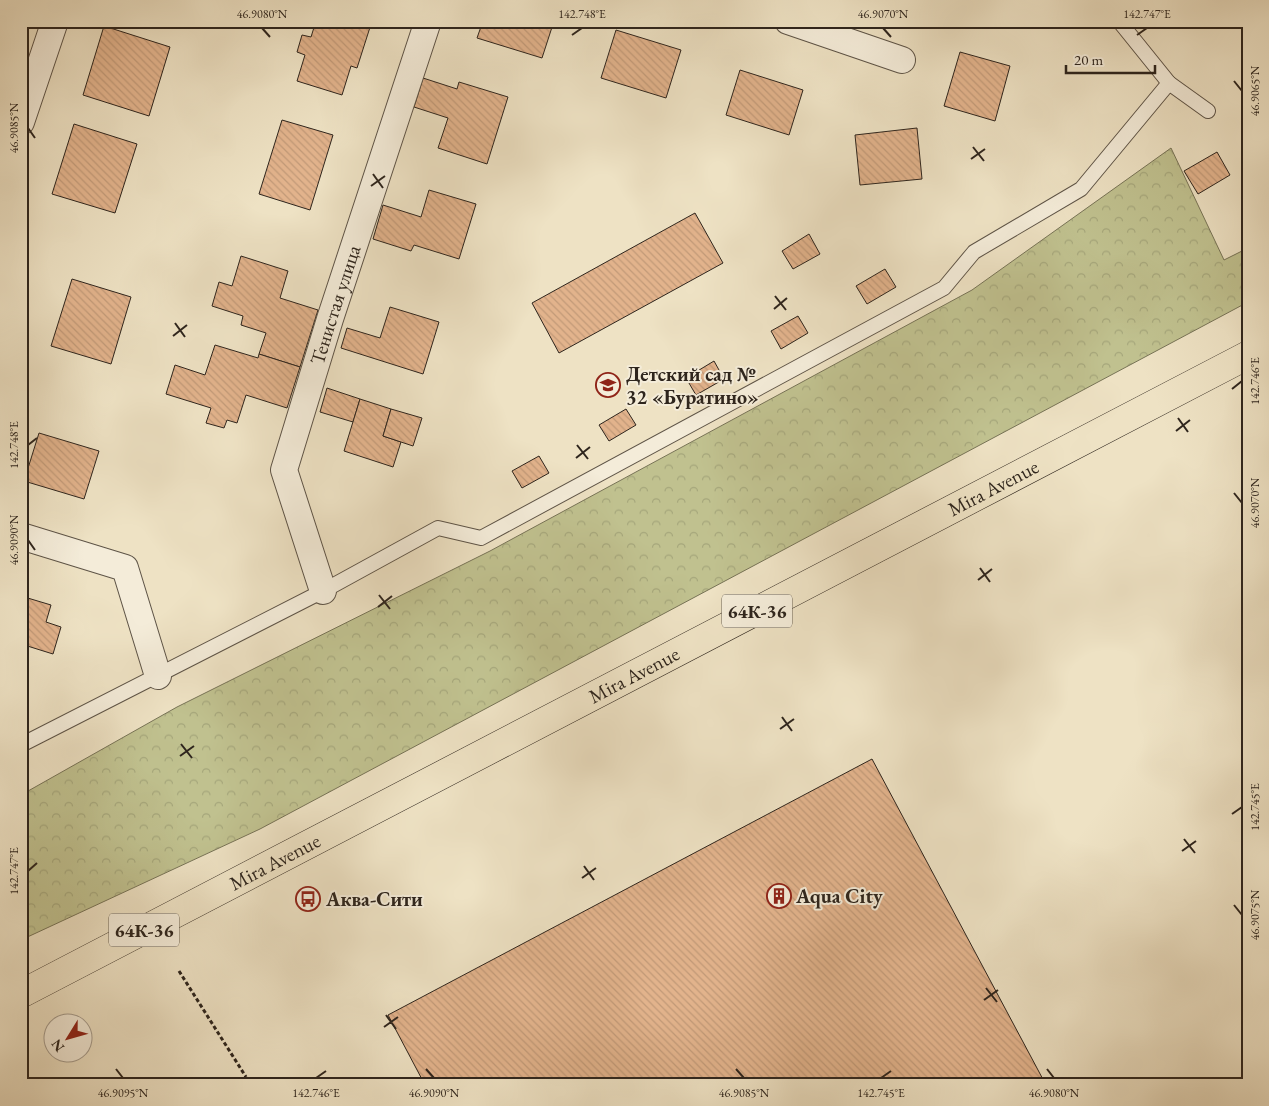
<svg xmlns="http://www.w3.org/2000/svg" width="1269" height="1106" font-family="'EB Garamond',serif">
	<defs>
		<pattern id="forest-crowns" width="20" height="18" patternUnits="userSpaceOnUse" patternTransform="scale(1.25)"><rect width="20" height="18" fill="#c0c18f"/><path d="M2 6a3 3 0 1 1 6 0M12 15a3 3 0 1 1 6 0" fill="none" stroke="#a5a67b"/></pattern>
		<pattern id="building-back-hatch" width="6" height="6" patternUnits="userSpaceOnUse" patternTransform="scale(1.25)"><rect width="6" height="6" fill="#e2b38c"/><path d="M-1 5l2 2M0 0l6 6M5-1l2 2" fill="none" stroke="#c29a78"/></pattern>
	</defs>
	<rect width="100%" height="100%" fill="#eee2c4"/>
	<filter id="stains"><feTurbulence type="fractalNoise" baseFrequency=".004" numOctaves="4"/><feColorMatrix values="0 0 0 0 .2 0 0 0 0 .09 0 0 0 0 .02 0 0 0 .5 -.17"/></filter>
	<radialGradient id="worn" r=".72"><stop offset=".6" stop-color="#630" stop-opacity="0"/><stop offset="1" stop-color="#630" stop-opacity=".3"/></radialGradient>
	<polygon fill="url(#forest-crowns)" stroke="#777356" points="1171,148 1224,260 1248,248 1248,302 260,829 21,940 21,795 177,707 490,551 972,290"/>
	<g fill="url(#building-back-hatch)" stroke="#2e251d">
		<polygon points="316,21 372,21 357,68 351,66 342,95 297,81 305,55 297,52 302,35 311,37"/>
		<polygon points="483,21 554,21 542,58 477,38"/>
		<polygon points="104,26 170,47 149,116 83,95"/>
		<polygon points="616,30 681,50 666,98 601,78"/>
		<polygon points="960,52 1010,66 995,121 944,106"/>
		<polygon points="740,70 803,90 789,135 726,115"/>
		<polygon points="423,78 457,89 459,82 508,97 487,164 438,148 448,118 414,107"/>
		<polygon points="282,120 333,135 310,210 259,194"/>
		<polygon points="74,124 137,144 115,213 52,194"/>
		<polygon points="917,128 922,179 860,185 855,135"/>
		<polygon points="1217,152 1230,175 1198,194 1184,171"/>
		<polygon points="429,190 476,204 459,259 414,245 411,251 373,239 383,205 421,217"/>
		<polygon points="695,213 723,263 559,353 532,303"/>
		<polygon points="809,234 820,254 793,269 782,251"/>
		<polygon points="241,256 288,271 280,298 318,310 300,367 259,354 266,333 241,325 243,316 212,306 219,282 232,286"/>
		<polygon points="885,269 896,287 867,304 856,286"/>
		<polygon points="72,279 131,297 111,364 51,346"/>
		<polygon points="390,307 439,322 423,374 341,348 347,328 380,338"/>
		<polygon points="798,316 808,333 781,349 771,331"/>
		<polygon points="215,345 258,358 259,354 300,367 287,408 246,395 237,423 227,420 224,428 206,423 211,408 166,394 175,365 205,375"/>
		<polygon points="714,361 724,379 696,395 686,378"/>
		<polygon points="327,388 360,399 353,422 320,412"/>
		<polygon points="360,399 391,409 383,436 401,442 393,467 344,451"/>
		<polygon points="391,409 422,418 413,446 383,436"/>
		<polygon points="626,409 636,425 609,441 599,425"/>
		<polygon points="39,433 99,451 84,499 24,481"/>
		<polygon points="539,456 549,473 522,488 512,471"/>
		<polygon points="21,596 51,605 46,622 61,627 53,654 21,644"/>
		<polygon points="872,759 1046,1085 425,1085 388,1015"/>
	</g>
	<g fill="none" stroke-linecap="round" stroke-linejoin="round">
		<defs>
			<g id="lane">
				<polyline points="1119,21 1169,83"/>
				<polyline points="21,745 323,591 438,528 481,538 944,288 974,252 1081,189 1169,83 1208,111"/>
			</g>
			<g id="street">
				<polyline points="788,21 902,60"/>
				<polyline points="21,122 55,21"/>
				<polyline points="21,536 125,568 158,676"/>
				<path id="s1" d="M323,591l-39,-121 46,-151 98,-298"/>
			</g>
			<g id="primary">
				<path id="s2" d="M21,994l1227,-639"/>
			</g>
		</defs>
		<use href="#lane" stroke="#5e5447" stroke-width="16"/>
		<use href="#street" stroke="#5e5447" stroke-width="28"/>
		<use href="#primary" stroke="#2e251d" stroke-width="29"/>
		<polyline stroke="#2e251d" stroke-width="3" stroke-dasharray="4 2.5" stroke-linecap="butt" points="179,971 246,1077"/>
		<use href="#lane" stroke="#f4ecd9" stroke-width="14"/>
		<use href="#street" stroke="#f4ecd9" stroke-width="26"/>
		<use href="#primary" stroke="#eee2c4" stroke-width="28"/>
	</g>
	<path fill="none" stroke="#2e251d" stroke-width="2" d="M262,28l8,9M883,28l8,9M572,35l10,-7M1137,35l10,-7M1234,81l8,10M28,128l7,10M973,147l11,14M971,159l14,-10M373,174l10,14M371,186l14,-10M775,296l11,14M774,309l13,-11M175,323l10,14M173,336l14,-11M1232,389l10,-8M1178,418l10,14M1176,431l14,-11M28,445l9,-7M577,445l11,14M576,458l14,-11M1234,493l8,10M28,540l7,10M980,568l10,14M978,580l14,-11M379,595l11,14M378,607l14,-11M782,717l10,14M780,729l14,-10M181,744l11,14M180,756l14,-10M1232,814l10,-7M1184,839l11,14M1182,851l14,-10M584,866l10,14M28,871l9,-8M582,878l14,-10M1234,905l8,10M986,988l11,14M984,1000l14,-10M386,1015l10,14M384,1027l14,-10M116,1069l7,9M426,1069l8,9M736,1069l8,9M1047,1069l7,9M316,1078l10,-7M881,1078l10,-7"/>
	<defs>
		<symbol id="school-ring" viewBox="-11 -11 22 22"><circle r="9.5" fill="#f4ecd9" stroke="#8f2418" stroke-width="1.5"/><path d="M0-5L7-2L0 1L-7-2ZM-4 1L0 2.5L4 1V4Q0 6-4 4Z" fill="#8f2418"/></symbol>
		<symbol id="building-ring" viewBox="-11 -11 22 22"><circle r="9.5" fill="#f4ecd9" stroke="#8f2418" stroke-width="1.5"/><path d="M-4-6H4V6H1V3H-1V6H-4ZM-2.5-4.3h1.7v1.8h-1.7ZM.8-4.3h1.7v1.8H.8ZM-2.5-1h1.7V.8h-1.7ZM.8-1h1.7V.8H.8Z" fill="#8f2418"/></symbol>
		<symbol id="bus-ring" viewBox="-11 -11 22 22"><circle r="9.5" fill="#f4ecd9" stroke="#8f2418" stroke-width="1.5"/><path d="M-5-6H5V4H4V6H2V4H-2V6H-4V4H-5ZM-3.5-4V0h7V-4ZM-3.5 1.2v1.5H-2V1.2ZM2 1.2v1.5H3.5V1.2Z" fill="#8f2418"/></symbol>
	</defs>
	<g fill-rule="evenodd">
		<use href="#school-ring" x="594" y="371" width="28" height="28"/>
		<use href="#building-ring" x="765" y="882" width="28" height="28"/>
		<use href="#bus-ring" x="294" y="885" width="28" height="28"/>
	</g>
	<g text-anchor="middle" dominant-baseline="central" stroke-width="4" stroke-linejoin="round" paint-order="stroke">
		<g fill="#f4ecd9" stroke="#696155" stroke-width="1">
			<rect x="722" y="594.5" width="70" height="33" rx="4"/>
			<rect x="109" y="913.5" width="70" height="33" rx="4"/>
		</g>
		<g font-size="19" font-weight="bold" fill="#2e251d">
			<text x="757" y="611">64К-36</text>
			<text x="144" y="930">64К-36</text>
		</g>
		<g font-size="20" fill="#2e251d" stroke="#f4ecd9">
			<text stroke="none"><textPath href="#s1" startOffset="300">Тенистая улица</textPath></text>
			<text stroke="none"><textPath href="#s2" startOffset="1096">Mira Avenue</textPath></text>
			<text stroke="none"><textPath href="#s2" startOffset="691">Mira Avenue</textPath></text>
			<text stroke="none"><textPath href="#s2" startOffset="286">Mira Avenue</textPath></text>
		</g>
		<g font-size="20" font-weight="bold" fill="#2e251d" stroke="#f4ecd9" text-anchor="start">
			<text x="626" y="374">Детский сад №<tspan x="626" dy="23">32 «Буратино»</tspan></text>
			<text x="796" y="896">Aqua City</text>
			<text x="326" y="899">Аква-Сити</text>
		</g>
	</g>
	<rect width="1269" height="1106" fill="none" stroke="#eee2c4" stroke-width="55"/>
	<g transform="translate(68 1038) rotate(233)"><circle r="24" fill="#f4ecd9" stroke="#a59c8e"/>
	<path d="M0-4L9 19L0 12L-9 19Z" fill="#8f2418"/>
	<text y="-8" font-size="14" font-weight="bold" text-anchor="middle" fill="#2e251d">N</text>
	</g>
	<path d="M1066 65v8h89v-8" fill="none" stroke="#2e251d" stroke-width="2.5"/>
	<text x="1074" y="65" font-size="15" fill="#2e251d" stroke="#f4ecd9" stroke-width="4" paint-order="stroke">20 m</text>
	<rect x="28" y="28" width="1214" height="1050" fill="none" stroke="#2e251d" stroke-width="2"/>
	<g font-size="12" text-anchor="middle" fill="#2e251d">
		<text x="262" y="18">46.9080°N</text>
		<text x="582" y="18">142.748°E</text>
		<text x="883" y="18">46.9070°N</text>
		<text x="1147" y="18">142.747°E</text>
		<text transform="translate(1255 91) rotate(-90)" y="4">46.9065°N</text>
		<text transform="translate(14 128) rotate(-90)" y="4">46.9085°N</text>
		<text transform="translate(1255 381) rotate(-90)" y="4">142.746°E</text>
		<text transform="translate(14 445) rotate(-90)" y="4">142.748°E</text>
		<text transform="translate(1255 503) rotate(-90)" y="4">46.9070°N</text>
		<text transform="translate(14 540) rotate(-90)" y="4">46.9090°N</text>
		<text transform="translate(1255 807) rotate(-90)" y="4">142.745°E</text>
		<text transform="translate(14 871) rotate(-90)" y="4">142.747°E</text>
		<text transform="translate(1255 915) rotate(-90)" y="4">46.9075°N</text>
		<text x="123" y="1097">46.9095°N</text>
		<text x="316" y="1097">142.746°E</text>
		<text x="434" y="1097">46.9090°N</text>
		<text x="744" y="1097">46.9085°N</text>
		<text x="881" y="1097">142.745°E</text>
		<text x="1054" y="1097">46.9080°N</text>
	</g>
	<rect width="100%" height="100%" filter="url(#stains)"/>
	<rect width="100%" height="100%" fill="url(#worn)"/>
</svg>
